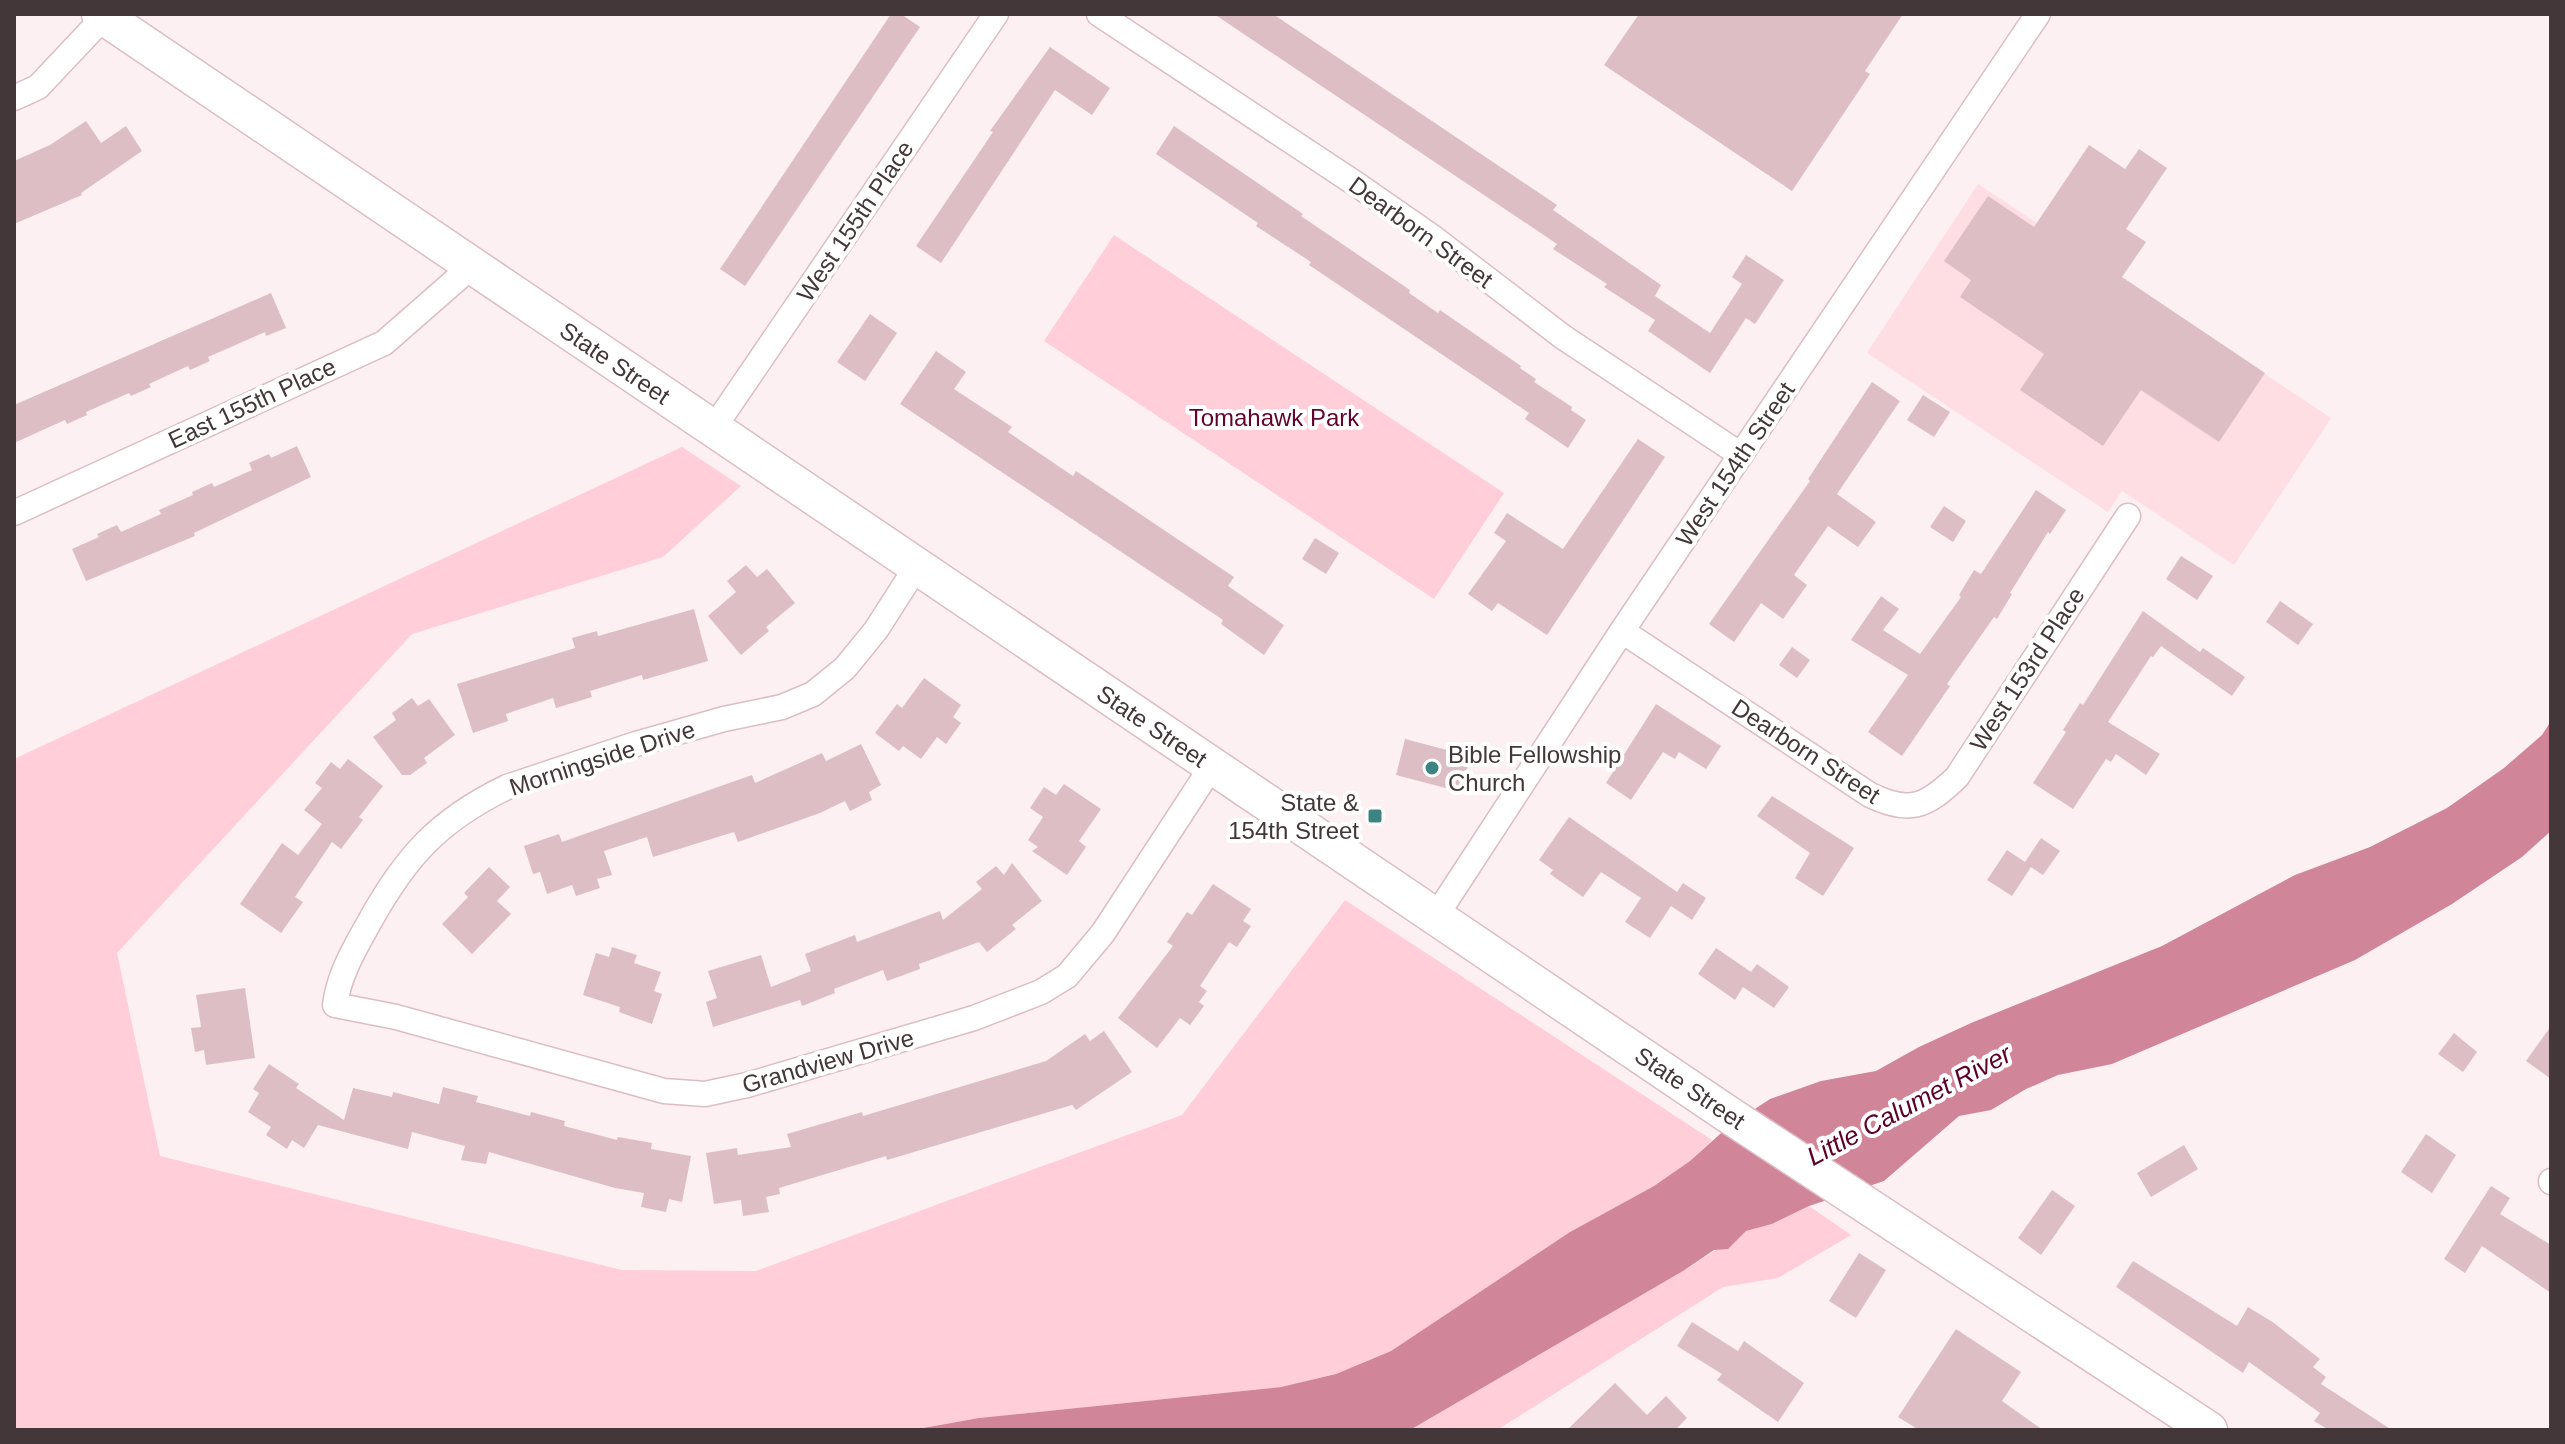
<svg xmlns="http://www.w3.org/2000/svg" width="2565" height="1444" font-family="Helvetica,sans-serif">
<rect width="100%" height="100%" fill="#fdf0f2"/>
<path fill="#fedde3" d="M 1978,184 L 2331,418 L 2234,565 L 2122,491 L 2108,512 L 1867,353 Z"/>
<path fill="#ffced8" d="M 1114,235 L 1504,493 L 1434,599 L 1044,341 Z
M 682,447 L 741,486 L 663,557 L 412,634 L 117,953 L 160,1156 L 622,1270 L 756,1271 L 1182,1115 L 1345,900 L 1712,1140 L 1690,1161 L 1654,1186 L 1570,1232 L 1391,1351 L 1336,1374 L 1281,1387 L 979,1418 L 912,1430 L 14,1430 L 14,759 Z
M 1809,1206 L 1851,1235 L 1778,1278 L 1723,1287 L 1497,1430 L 1410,1430 L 1683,1271 L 1746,1231 L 1772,1224 Z"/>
<path fill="#d18598" d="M 2551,721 L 2551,831 L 2522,857 L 2452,904 L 2355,960 L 2112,1064 L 2058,1075 L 2026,1089 L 1991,1110 L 1959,1116 L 1884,1181 L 1809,1206 L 1772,1224 L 1746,1231 L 1728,1249 L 1714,1250 L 1683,1271 L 1410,1430 L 912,1430 L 979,1418 L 1281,1387 L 1336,1374 L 1391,1351 L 1570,1232 L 1654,1186 L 1690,1161 L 1729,1126 L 1770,1099 L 1821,1081 L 1876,1071 L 1919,1047 L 1971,1023 L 2162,946 L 2295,875 L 2370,847 L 2447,808 L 2504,768 L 2542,735 Z"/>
<path fill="#debec5" d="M 891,14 L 901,14 L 920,27 L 745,286 L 720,269 Z
M 1214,14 L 1273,14 L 1557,205 L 1553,210 L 1661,285 L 1655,296 L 1710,333 L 1742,284 L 1732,277 L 1746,255 L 1784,280 L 1755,324 L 1746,318 L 1710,373 L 1648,331 L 1655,320 L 1604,287 L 1607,284 L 1553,249 L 1557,244 Z
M 1639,14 L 1903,14 L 1865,71 L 1870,74 L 1792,191 L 1604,65 Z
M 1050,47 L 1110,88 L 1092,115 L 1055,90 L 941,263 L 916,246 L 993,132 L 990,131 Z
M 86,121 L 101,143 L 126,126 L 142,151 L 81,193 L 82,195 L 14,224 L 14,161 L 50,145 Z
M 1174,126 L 1303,214 L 1301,216 L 1410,290 L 1409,293 L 1438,313 L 1440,310 L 1521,366 L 1520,368 L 1536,379 L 1534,382 L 1572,407 L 1571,410 L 1586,420 L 1568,448 L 1525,419 L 1529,413 L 1309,265 L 1311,262 L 1256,226 L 1258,223 L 1156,154 Z
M 2089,145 L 2125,169 L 2139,149 L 2167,168 L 2126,229 L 2146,242 L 2122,277 L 2265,373 L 2219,442 L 2141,390 L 2103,446 L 2020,390 L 2044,354 L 1960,297 L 1971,280 L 1944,261 L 1988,196 L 2034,227 Z
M 271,293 L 286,328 L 266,336 L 265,332 L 208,357 L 210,361 L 190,370 L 188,366 L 149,384 L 151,387 L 131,396 L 129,393 L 86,412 L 87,415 L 67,424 L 65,420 L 14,443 L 14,405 Z
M 870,314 L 897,333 L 865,381 L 837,362 Z
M 936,351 L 966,372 L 954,389 L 1012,427 L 1008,432 L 1073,476 L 1076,471 L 1234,577 L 1228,586 L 1284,625 L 1264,655 L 1221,624 L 1223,620 L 900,404 Z
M 1872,382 L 1900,401 L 1837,494 L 1876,522 L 1858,547 L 1828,526 L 1794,575 L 1807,585 L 1783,619 L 1761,603 L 1734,642 L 1709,624 L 1810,481 L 1808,479 Z
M 1923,395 L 1950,412 L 1934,437 L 1907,420 Z
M 1638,439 L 1665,457 L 1547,635 L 1498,603 L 1492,611 L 1468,594 L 1506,541 L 1494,533 L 1507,513 L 1563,549 Z
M 297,446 L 311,477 L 194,533 L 195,536 L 86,581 L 72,549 L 99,537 L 97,534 L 117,525 L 121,532 L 161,514 L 159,510 L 193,495 L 192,492 L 212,483 L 214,487 L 252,470 L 249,463 L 269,454 L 271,458 Z
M 2036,490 L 2066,510 L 2050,534 L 2048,532 L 2010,593 L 2012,594 L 1997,619 L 1994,617 L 1947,684 L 1950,686 L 1902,756 L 1868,732 L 1908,675 L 1851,640 L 1881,596 L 1899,609 L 1883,630 L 1920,654 L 1961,597 L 1959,595 L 1974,570 L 1981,574 Z
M 1944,506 L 1966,521 L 1953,542 L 1930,527 Z
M 1315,538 L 1339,553 L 1326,574 L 1302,559 Z
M 2181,556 L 2213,576 L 2197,600 L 2166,579 Z
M 746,565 L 757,577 L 767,569 L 795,603 L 766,627 L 769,631 L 741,655 L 708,616 L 736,592 L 727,581 Z
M 2280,601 L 2313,624 L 2298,645 L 2266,622 Z
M 694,609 L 708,661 L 643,680 L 642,675 L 590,691 L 592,697 L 556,708 L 553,698 L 506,714 L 508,721 L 473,733 L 457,684 L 575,648 L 572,638 L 597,631 L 598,636 Z
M 2143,611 L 2200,652 L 2203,648 L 2245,677 L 2232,696 L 2161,646 L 2153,657 L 2151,656 L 2108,722 L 2160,754 L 2146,775 L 2116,754 L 2111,762 L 2106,759 L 2073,809 L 2033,783 L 2066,732 L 2063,730 L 2080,703 L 2083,705 Z
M 1792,647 L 1810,660 L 1797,678 L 1779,665 Z
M 924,678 L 961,705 L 953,717 L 961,723 L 946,744 L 937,737 L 921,759 L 903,746 L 899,751 L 875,733 L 897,704 L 902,708 Z
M 412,698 L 418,706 L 429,699 L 455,735 L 424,758 L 427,763 L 410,775 L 402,775 L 373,737 L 396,720 L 392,713 Z
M 1656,704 L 1721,746 L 1706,769 L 1679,752 L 1675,759 L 1663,752 L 1631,800 L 1606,783 Z
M 1405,739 L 1470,756 L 1461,792 L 1396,775 Z
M 861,744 L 881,785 L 869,792 L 872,800 L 850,811 L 845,801 L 820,813 L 738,842 L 734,832 L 653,857 L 647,837 L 604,851 L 612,875 L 597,879 L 600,888 L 576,896 L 572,885 L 547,894 L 540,872 L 533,874 L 524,846 L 559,834 L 562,842 L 752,775 L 755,783 L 822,753 L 826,761 Z
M 348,759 L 383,786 L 359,817 L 363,820 L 341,849 L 332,842 L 295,897 L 303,902 L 281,933 L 240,904 L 282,843 L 298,855 L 322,824 L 304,810 L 322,788 L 315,783 L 331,762 L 340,769 Z
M 1064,784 L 1101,809 L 1079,841 L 1086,847 L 1067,875 L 1032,851 L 1038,847 L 1028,840 L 1043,817 L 1030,808 L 1044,787 L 1056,795 Z
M 1772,796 L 1854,848 L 1823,896 L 1795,878 L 1810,853 L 1757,816 Z
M 1569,817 L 1677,892 L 1683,883 L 1706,898 L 1692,920 L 1671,906 L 1650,938 L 1625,922 L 1641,898 L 1601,872 L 1583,897 L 1550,874 L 1553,870 L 1539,860 Z
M 2041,838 L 2060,851 L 2043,875 L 2031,867 L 2012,896 L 1987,880 L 2007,850 L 2025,862 Z
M 1012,863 L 1042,901 L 1012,925 L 1016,929 L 987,952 L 979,942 L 919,964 L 920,969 L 887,981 L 883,970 L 834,989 L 835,993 L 802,1006 L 800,1000 L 713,1027 L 706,1002 L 717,998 L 708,971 L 761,955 L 771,987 L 811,971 L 805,954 L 855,935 L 857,942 L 940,911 L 943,920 L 982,889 L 976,882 L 996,866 L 1004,875 Z
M 489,867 L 510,887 L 497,901 L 511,914 L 472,954 L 442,924 L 468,897 L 464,893 Z
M 1213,884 L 1251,909 L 1243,921 L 1251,926 L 1237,947 L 1229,942 L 1200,986 L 1207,991 L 1199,1002 L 1204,1006 L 1190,1025 L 1180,1018 L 1157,1048 L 1118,1018 L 1173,946 L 1167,942 L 1187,912 L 1192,915 Z
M 612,947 L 637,955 L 634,963 L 661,972 L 654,991 L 662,994 L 652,1024 L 619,1012 L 620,1007 L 583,995 L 596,953 L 609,957 Z
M 1716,948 L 1751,972 L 1757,964 L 1789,987 L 1774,1008 L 1743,987 L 1735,1000 L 1698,974 Z
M 245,988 L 255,1058 L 206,1065 L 204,1050 L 195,1052 L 191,1028 L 201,1027 L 196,995 Z
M 2551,1026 L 2551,1079 L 2526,1061 Z
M 1104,1031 L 1132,1072 L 1076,1110 L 1072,1105 L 887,1160 L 886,1156 L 779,1188 L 780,1194 L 766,1197 L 769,1212 L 743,1216 L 741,1200 L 714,1204 L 706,1153 L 737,1148 L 738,1155 L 791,1147 L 787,1134 L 862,1112 L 863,1116 L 1046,1061 L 1085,1034 L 1090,1041 Z
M 2454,1033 L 2477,1052 L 2463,1072 L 2438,1054 Z
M 269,1064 L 299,1084 L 296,1088 L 344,1120 L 353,1088 L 392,1097 L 393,1092 L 439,1104 L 443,1087 L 478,1096 L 476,1102 L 530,1116 L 531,1112 L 565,1121 L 564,1126 L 617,1140 L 618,1137 L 652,1143 L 651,1149 L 691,1156 L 682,1202 L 669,1199 L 666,1212 L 641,1207 L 644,1193 L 615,1188 L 489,1152 L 486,1164 L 461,1160 L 465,1146 L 412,1132 L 408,1149 L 318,1125 L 304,1148 L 292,1140 L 287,1149 L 266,1135 L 271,1127 L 248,1112 L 259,1093 L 253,1089 Z
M 2426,1134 L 2456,1155 L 2432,1193 L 2401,1172 Z
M 2184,1145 L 2198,1169 L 2151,1197 L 2137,1173 Z
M 2491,1186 L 2510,1198 L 2500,1214 L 2551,1245 L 2551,1293 L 2482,1246 L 2465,1273 L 2444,1259 Z
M 2052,1190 L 2075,1206 L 2041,1255 L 2018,1238 Z
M 1859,1253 L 1886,1270 L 1856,1318 L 1829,1301 Z
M 2133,1261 L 2237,1326 L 2248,1307 L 2274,1323 L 2320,1359 L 2313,1367 L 2326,1377 L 2321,1384 L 2392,1430 L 2329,1430 L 2314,1421 L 2320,1413 L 2249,1362 L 2243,1373 L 2116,1287 Z
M 1692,1322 L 1738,1351 L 1744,1341 L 1804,1383 L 1778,1422 L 1717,1380 L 1722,1374 L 1677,1346 Z
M 1956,1329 L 2021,1372 L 2002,1401 L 2043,1430 L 1919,1430 L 1898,1417 Z
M 1615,1383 L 1647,1415 L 1666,1396 L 1687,1418 L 1675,1430 L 1567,1430 Z"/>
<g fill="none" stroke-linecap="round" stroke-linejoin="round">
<g stroke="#dcbdc3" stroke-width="27">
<path id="minor" d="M 1099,14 L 1359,186 L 1431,236 L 1563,337 L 1741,455
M 14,98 L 38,87 L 104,17
M 713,429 L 996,14
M 14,513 L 384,343 L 472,266
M 917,566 L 876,630 L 845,668 L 813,694 L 782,707 L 724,719 L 636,744 L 507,787 C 439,820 406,856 370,921 C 355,948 339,974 335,1005 L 396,1017 L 664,1091 L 705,1094 L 747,1085 L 974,1018 L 1041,992 L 1067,976 L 1103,933 L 1212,766
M 1622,631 L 1870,795 C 1909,814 1926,807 1957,777 L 2128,516
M 1436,916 L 1622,631 L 2038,14
M 2551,1181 L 2551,1182"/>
</g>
<g stroke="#dcbdc3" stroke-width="39">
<path id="secondary" d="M 100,14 L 1726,1113 L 2209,1430"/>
</g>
<use href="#minor" stroke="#fff" stroke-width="24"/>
<use href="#secondary" stroke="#fff" stroke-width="36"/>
</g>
<g fill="#3c8481" stroke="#fff" stroke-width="3">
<circle cx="1432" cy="768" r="8"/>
<rect x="1367" y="808" width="16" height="16" rx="4"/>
</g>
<g text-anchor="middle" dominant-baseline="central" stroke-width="8" stroke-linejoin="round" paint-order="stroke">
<g font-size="24" fill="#433739" stroke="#fff">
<text transform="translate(855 221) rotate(-56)">West 155th Place</text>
<text transform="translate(1421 232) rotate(36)">Dearborn Street</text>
<text transform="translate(615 363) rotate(34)">State Street</text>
<text transform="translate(252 403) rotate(-25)">East 155th Place</text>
<text transform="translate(1735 464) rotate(-56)">West 154th Street</text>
<text transform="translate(2027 669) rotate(-57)">West 153rd Place</text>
<text transform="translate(1152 726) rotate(34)">State Street</text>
<text transform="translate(1806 751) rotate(33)">Dearborn Street</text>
<text transform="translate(602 758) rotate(-18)">Morningside Drive</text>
<text transform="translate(828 1061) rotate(-16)">Grandview Drive</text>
<text transform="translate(1690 1088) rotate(34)">State Street</text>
</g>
<g font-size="24" fill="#62042c" stroke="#fff">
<text x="1274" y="417">Tomahawk Park</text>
</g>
<g font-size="24" fill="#433739" stroke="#fff" text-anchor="start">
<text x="1448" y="754">Bible Fellowship<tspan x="1448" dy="28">Church</tspan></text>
<text x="1359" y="802" text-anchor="end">State &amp;<tspan x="1359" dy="28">154th Street</tspan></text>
</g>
<g font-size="26" font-style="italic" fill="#5d0028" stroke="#fff">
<text transform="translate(1909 1105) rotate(-28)">Little Calumet River</text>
</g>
</g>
<rect width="2565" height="1444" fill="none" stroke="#433739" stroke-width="32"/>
</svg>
